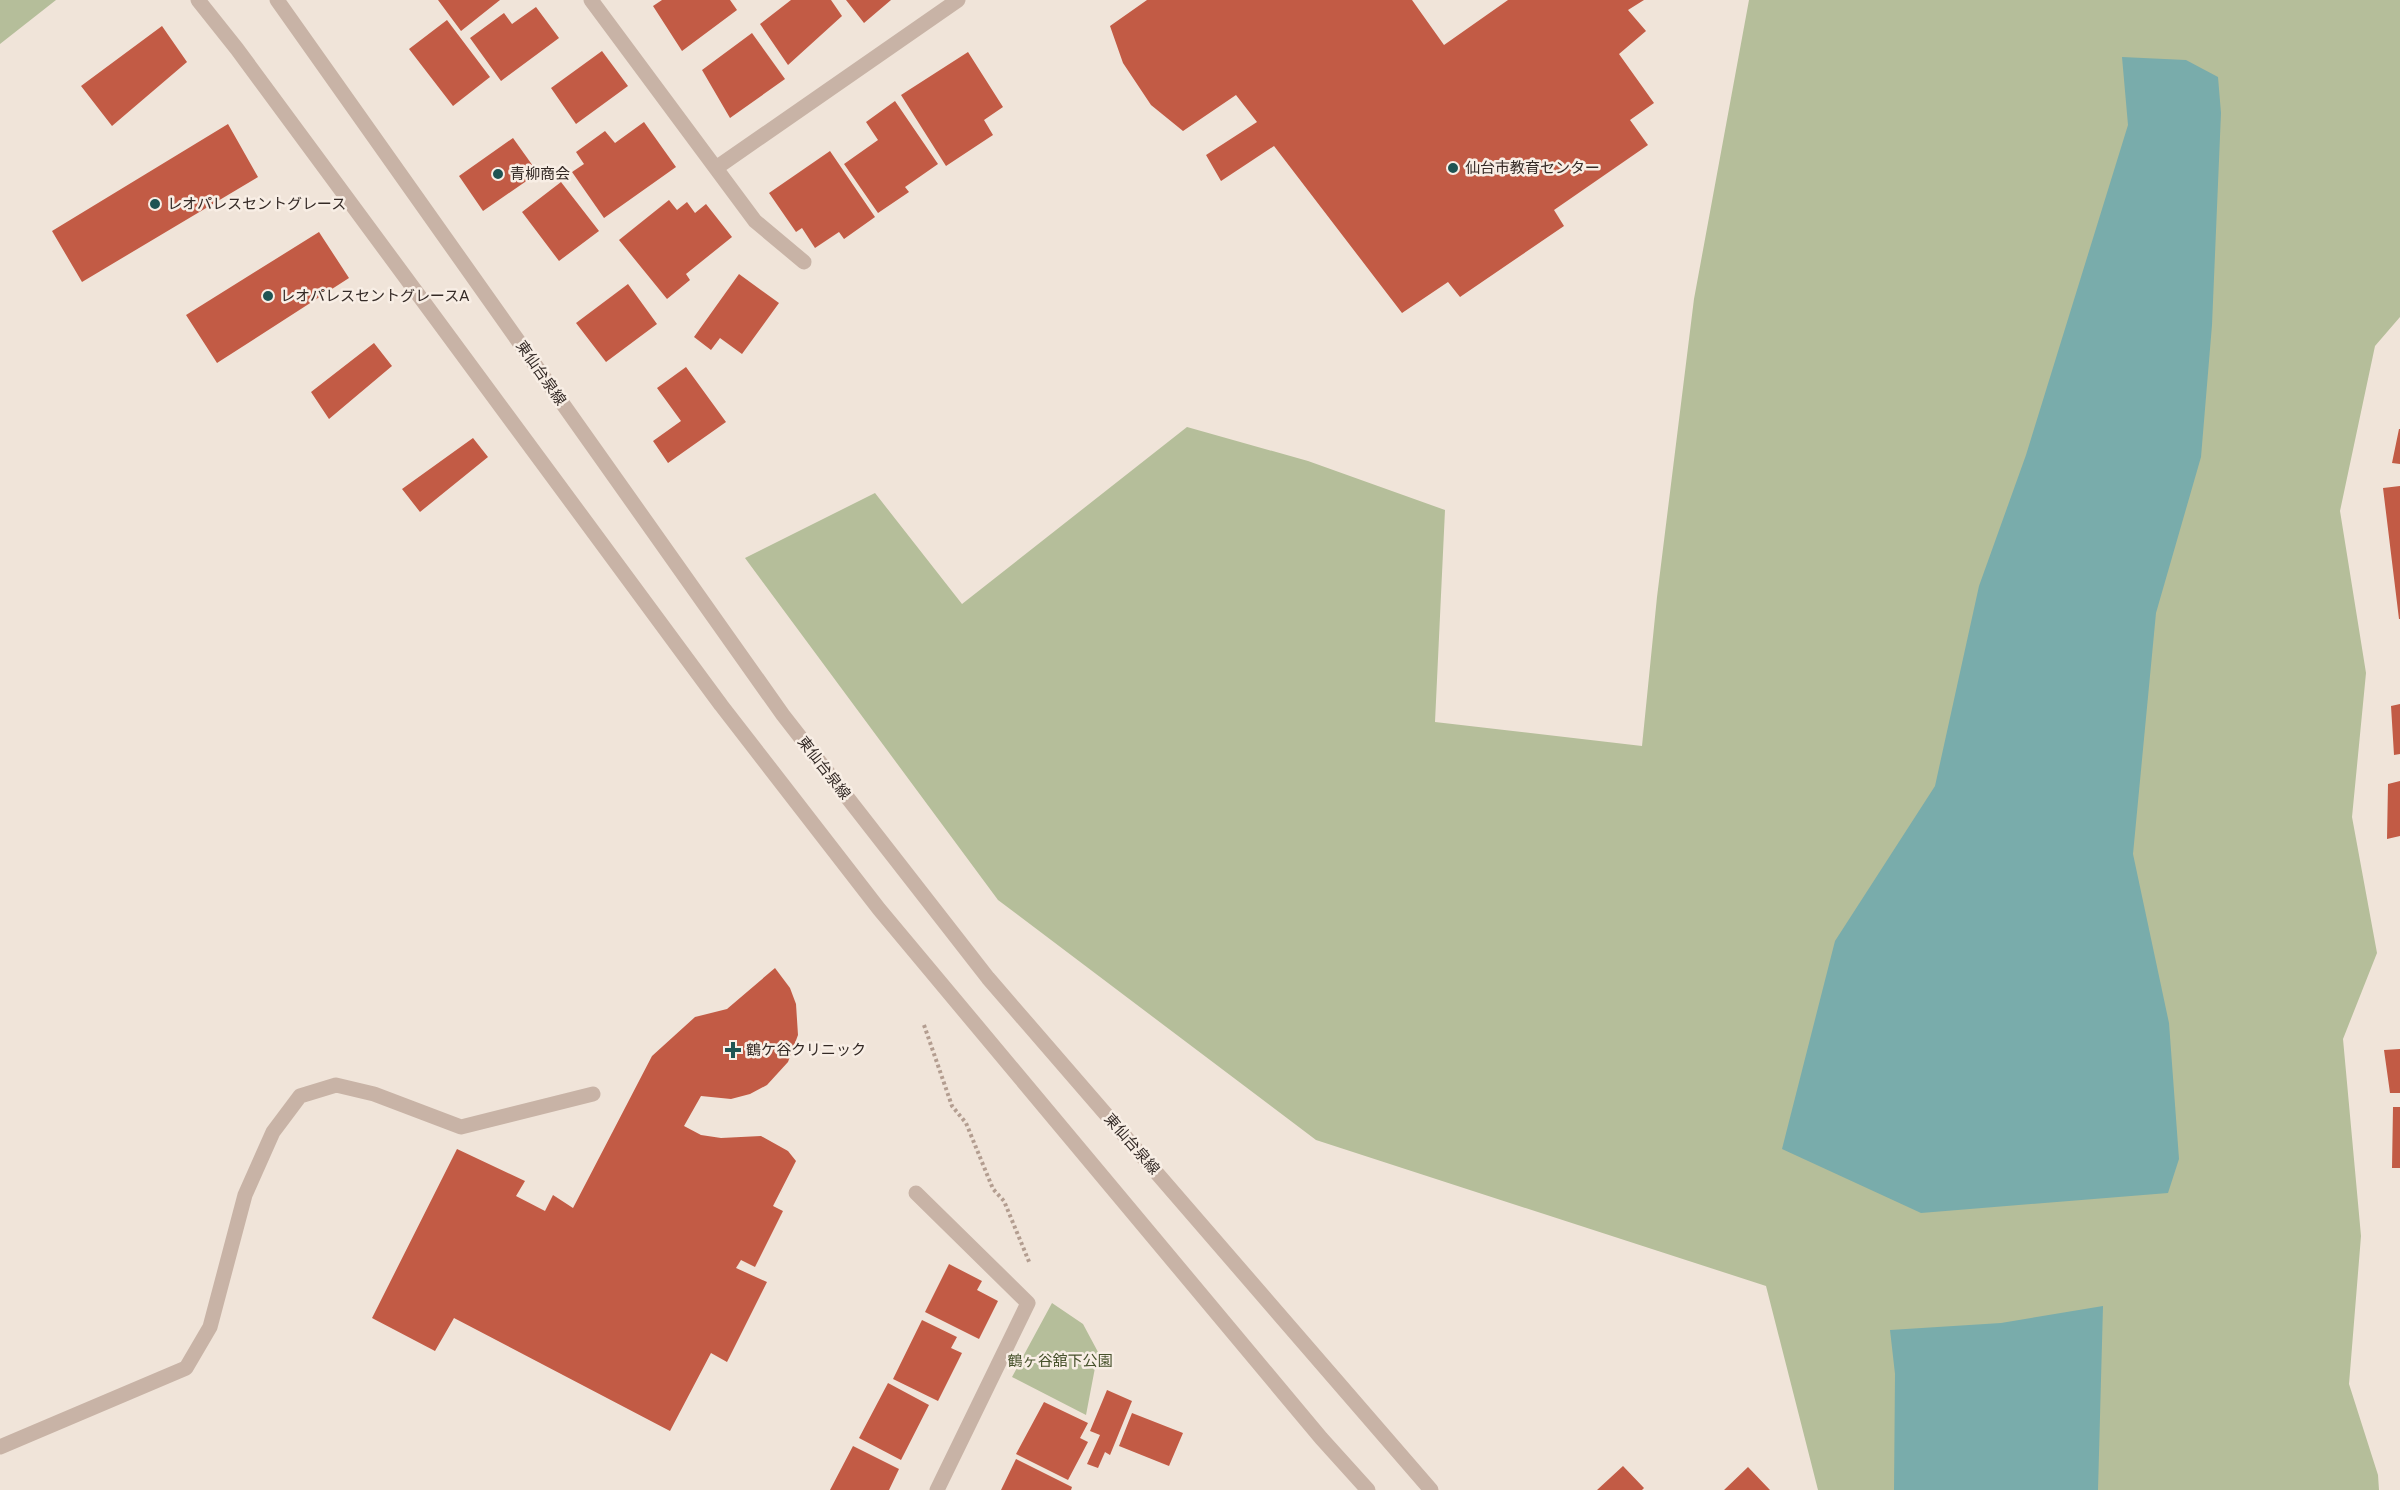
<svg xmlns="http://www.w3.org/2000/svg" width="2400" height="1490" font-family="Figtree,'Noto Sans JP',sans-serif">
<rect width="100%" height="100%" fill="#f0e4d9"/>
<path fill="#b5be9a" d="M 0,0 L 56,0 L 0,44 Z
M 1749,0 L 2400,0 L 2400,317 L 2375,346 L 2340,511 L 2366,673 L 2352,817 L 2377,953 L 2343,1039 L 2361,1236 L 2349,1384 L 2378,1475 L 2379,1490 L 1818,1490 L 1766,1286 L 1316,1140 L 998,900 L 745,558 L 875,493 L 962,604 L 1187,427 L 1308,461 L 1445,510 L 1435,722 L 1642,746 L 1657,597 L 1694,299 Z
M 1052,1303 L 1083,1324 L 1098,1352 L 1086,1415 L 1012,1377 Z"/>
<path fill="#79acab" d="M 2122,57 L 2186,60 L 2218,77 L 2221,113 L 2212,325 L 2201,457 L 2156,613 L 2133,854 L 2169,1023 L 2179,1159 L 2168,1193 L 1921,1213 L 1782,1149 L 1835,941 L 1935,786 L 1979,586 L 2026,455 L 2128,125 Z
M 2103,1306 L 2098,1490 L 1894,1490 L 1895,1374 L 1890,1330 L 2001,1323 Z"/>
<path fill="#c25b45" d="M 438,0 L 500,0 L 461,31 Z
M 662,0 L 730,0 L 737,10 L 682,51 L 653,6 Z
M 791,0 L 831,0 L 842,16 L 788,65 L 760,24 Z
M 846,0 L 891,0 L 864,23 Z
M 1147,0 L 1412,0 L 1444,45 L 1508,0 L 1644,0 L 1628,10 L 1646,31 L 1619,54 L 1654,103 L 1630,120 L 1648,145 L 1554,210 L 1564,226 L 1460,297 L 1448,282 L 1402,313 L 1274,146 L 1221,181 L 1206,155 L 1257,122 L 1236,95 L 1183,131 L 1151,105 L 1123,63 L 1110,26 Z
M 536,7 L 559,38 L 501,81 L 470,38 L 504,13 L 512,24 Z
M 447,20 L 490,77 L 453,106 L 409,49 Z
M 162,26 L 187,62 L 112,126 L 81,86 Z
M 752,33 L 785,79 L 730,118 L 702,70 Z
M 602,51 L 628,86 L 576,124 L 551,88 Z
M 968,52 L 1003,107 L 984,120 L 993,135 L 946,166 L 901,95 Z
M 895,101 L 938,164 L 905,187 L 909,192 L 878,213 L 844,164 L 878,140 L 866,122 Z
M 644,122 L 676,167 L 604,218 L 572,172 L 584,164 L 576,152 L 605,131 L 615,143 Z
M 228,124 L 258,177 L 82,282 L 52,231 Z
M 513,138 L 538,173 L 483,211 L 459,176 Z
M 830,151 L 875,217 L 844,239 L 839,232 L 815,248 L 802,228 L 796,232 L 769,193 Z
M 561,182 L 599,231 L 559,261 L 522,212 Z
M 669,200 L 677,210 L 687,202 L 695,213 L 706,204 L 732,237 L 686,274 L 690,280 L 667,299 L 619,240 Z
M 319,232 L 349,278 L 217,363 L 186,315 Z
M 739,274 L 779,303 L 742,354 L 720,338 L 711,350 L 694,337 Z
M 628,284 L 657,324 L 606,362 L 576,323 Z
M 374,343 L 392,366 L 329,419 L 311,392 Z
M 686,367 L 726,422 L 668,463 L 653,441 L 681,421 L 657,388 Z
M 2399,429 L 2400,429 L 2400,464 L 2392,463 Z
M 473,438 L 488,457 L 420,512 L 402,489 Z
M 2400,486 L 2400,619 L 2399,619 L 2383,488 Z
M 2400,704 L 2400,754 L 2394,755 L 2391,706 Z
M 2400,781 L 2400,836 L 2387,839 L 2388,784 Z
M 775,968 L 790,988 L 796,1004 L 798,1035 L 788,1062 L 767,1085 L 750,1094 L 731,1099 L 701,1096 L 684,1126 L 701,1135 L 721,1138 L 761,1136 L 788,1151 L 796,1161 L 773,1206 L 783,1211 L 755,1267 L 741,1260 L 736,1268 L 767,1282 L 727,1362 L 711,1353 L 670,1431 L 454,1318 L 435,1351 L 372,1318 L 457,1149 L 525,1181 L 516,1196 L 545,1211 L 553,1195 L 573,1208 L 652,1056 L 695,1017 L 727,1009 Z
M 2400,1049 L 2400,1093 L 2390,1093 L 2384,1050 Z
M 2393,1107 L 2400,1107 L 2400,1168 L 2392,1168 Z
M 949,1264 L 982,1281 L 977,1290 L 998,1301 L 979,1339 L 925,1312 Z
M 922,1320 L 957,1337 L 951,1348 L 962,1353 L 938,1401 L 893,1379 Z
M 888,1383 L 929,1405 L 901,1460 L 859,1438 Z
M 1107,1390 L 1132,1401 L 1110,1455 L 1105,1452 L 1098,1468 L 1087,1464 L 1100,1435 L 1090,1431 Z
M 1044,1402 L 1088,1423 L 1080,1438 L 1088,1442 L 1068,1480 L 1016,1454 Z
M 1132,1413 L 1183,1433 L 1169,1466 L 1119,1446 Z
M 853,1446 L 899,1469 L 889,1490 L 830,1490 Z
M 1016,1459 L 1072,1487 L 1071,1490 L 1001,1490 Z
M 1623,1466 L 1644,1488 L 1642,1490 L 1597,1490 Z
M 1748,1467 L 1770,1490 L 1724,1490 Z"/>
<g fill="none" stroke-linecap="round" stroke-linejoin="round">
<path stroke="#b39d90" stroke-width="4" stroke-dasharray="3 3" stroke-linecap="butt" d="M 924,1025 L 952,1106 L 966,1123 L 993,1189 L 1004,1201 L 1030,1264"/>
<path stroke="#c8b3a6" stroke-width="15" d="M 198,0 L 237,49 L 721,705 L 879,909 L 1321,1438 L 1368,1490
M 277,0 L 783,715 L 988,978 L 1431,1490
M 591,0 L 755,221 L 804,262
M 716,168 L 958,0
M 916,1193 L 1028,1303 L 937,1490
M 0,1447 L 186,1368 L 210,1327 L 245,1195 L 273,1132 L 300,1096 L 336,1085 L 374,1094 L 461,1127 L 593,1094"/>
</g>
<g fill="#1e5453" stroke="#f8eee5" stroke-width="2">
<circle cx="1453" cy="168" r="6"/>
<circle cx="498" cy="174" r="6"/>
<circle cx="155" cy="204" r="6"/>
<circle cx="268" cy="296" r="6"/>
<path d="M730 1041h6v6h6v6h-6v6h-6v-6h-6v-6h6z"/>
</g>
<g text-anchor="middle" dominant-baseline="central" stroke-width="5" stroke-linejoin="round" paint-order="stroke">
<g font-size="15" fill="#342a26" stroke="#f8eee5" text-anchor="start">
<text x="1465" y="168">仙台市教育センター</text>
<text x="510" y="174">青柳商会</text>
<text x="167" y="204">レオパレスセントグレース</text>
<text x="280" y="296">レオパレスセントグレースA</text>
<text x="746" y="1050">鶴ケ谷クリニック</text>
</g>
<g font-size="15" fill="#342a26" stroke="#f8eee5">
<text transform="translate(541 373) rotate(55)">東仙台泉線</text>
<text transform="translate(824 768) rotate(52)">東仙台泉線</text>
<text transform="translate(1132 1144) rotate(49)">東仙台泉線</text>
</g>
<g font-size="15" fill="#46512b" stroke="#f8eee5">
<text x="1060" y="1361">鶴ヶ谷舘下公園</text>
</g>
</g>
</svg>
